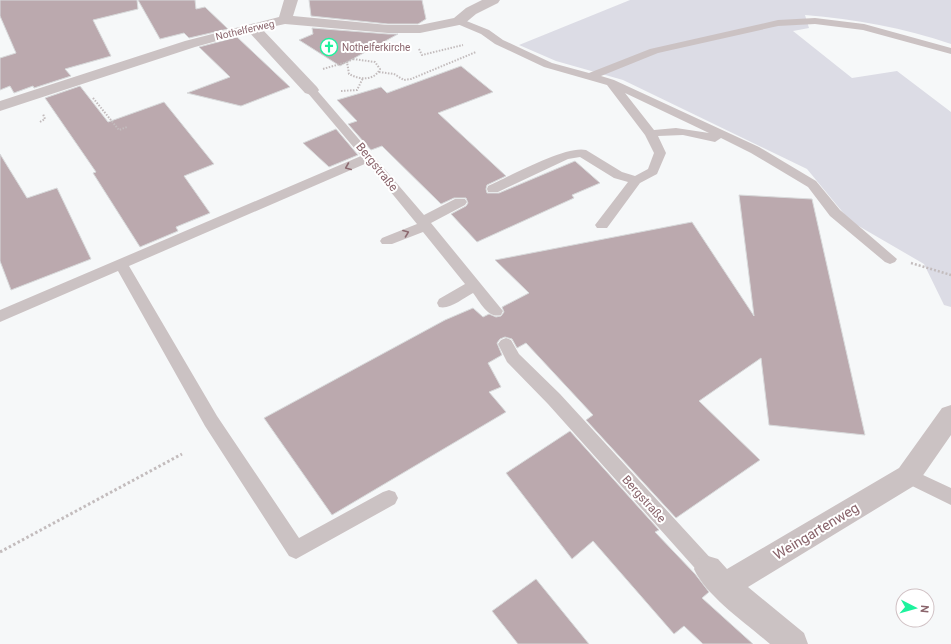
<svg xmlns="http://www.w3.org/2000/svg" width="951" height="644" font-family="Roboto,sans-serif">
<rect width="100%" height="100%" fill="#f6f8f9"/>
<path fill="#dcdce5" d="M 630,0 L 951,0 L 951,44 C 904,28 855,19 805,15 L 809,28 L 793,31 L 852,78 L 897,71 L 951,112 L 951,307 L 944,305 L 924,264 L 850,221 L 807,169 L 623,80 L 556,61 L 519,45 Z"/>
<path fill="#bba9ae" stroke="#d8dadb" d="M 0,0 L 137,0 L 138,9 L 93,20 L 111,56 L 65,69 L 71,76 L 34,88 L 33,86 L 14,93 L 10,86 L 0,90 L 0,58 L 16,53 L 0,16 Z
M 138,0 L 195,0 L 196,9 L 205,7 L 228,29 L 189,38 L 184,33 L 160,39 Z
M 309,0 L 422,0 L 426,19 L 418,24 L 388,24 L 311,16 Z
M 312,28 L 388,34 L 398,34 L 340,66 L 299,40 L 313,34 Z
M 237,37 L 290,87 L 241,106 L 187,93 L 230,77 L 199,47 Z
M 461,66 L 493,92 L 438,113 L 506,176 L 487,185 L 486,189 L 487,193 L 499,193 L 575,161 L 600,183 L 572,195 L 574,198 L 477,242 L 451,214 L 466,206 L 468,203 L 466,198 L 454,198 L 441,204 L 382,146 L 371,150 L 348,124 L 357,121 L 337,100 L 381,87 L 387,93 Z
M 80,86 L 108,122 L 164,102 L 214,164 L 184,176 L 210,213 L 176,227 L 178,231 L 140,247 L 93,173 L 96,172 L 45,98 Z
M 336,129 L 358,155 L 329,167 L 303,143 Z
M 0,154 L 27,198 L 57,188 L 91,259 L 11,290 L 0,261 Z
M 739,195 L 812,199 L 865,435 L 769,425 L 761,358 L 699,401 L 760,460 L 676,518 L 586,420 L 593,415 L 526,343 L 517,348 L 512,339 L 505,337 L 500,339 L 497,343 L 502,355 L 488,363 L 501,387 L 489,392 L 506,412 L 332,515 L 264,418 L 445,320 L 473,308 L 483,317 L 489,314 L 496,317 L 501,316 L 504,312 L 502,307 L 529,293 L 495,260 L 692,222 L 754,316 Z
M 570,431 L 659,530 L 655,532 L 695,574 L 709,592 L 702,598 L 753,644 L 703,644 L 684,626 L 674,634 L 593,541 L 572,559 L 506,473 Z
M 536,579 L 589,644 L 518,644 L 492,611 Z"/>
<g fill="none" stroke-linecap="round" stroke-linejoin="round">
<path stroke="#c3bcbd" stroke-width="2" stroke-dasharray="1.5 1.5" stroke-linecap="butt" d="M 419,49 L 422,55 L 463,45
M 353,59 L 375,62 L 380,69 C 374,81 360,80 349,74 L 347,62 Z
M 323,69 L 347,62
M 379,72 L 394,74 L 404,80 L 411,79 L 476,52
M 341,91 L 357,90 L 363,78
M 93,98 L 119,130 L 127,127
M 40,122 L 45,119 L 43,114"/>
<path stroke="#c3bcbd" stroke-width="2.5" stroke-dasharray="2 2" stroke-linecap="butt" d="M 911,263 L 951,275"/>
<path stroke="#c3bcbd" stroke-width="3" stroke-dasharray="2.5 2.5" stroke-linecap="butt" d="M 0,552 L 182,454"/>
<path fill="#cbc2c3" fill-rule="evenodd" d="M 459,18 L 489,30 L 503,40 L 552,63 L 589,73 L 650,49 L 778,20 L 815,18 L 864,24 L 951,48 L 951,54 L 863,30 L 815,24 L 778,26 L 658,53 L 601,76 L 614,80 L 759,147 L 816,181 L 840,210 L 897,259 L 895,262 L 890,264 L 885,262 L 830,216 L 808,187 L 751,153 L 721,138 L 715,142 L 683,135 L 658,136 L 666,153 L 657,174 L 640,183 L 607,228 L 597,228 L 595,225 L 628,182 L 614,178 L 580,157 L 568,159 L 498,192 L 488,192 L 487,189 L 488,186 C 509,177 566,145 586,150 L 622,172 L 635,176 L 648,169 L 654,153 L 645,135 L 607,85 L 544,67 L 495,44 L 481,34 L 455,23 L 454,21 ZM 625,93 L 709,133 L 676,128 L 654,130 Z
M 311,87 L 315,88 L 424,215 L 455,199 L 465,199 L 467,202 L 465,205 L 431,223 L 503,311 L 501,315 C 488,319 480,302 473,293 C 463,298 450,310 439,307 L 437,303 L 439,299 L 465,284 L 423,232 L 392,244 L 382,244 L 380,241 L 382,238 L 417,224 L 367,163 L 129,266 L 217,416 L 299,538 L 383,492 L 389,490 L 395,492 L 398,498 L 395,504 L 296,559 L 289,556 L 205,426 L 118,271 L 0,322 L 0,310 L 361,156 L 307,92 L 305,90 Z
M 506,338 L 511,340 L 519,354 L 560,394 L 715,563 L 718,569 L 715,575 L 708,578 L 701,575 L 548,404 L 507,362 L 498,344 L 501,340 Z
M 908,468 L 951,488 L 951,505 L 902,481 L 899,476 L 902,471 Z"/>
<path fill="#cbc2c3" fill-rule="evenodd" d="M 284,0 L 298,0 L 293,16 L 388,25 L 420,25 L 454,18 L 466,8 L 482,0 L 500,0 L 498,3 L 476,14 L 464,24 L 420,33 L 388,33 L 285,24 L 262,29 L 317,87 L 319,90 L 317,93 L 311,95 L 305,93 L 249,32 L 195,47 L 0,111 L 0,101 L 185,41 L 279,17 Z
M 951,405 L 951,435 L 917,484 L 748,587 L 804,633 L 808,644 L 770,644 C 747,624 706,596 694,569 L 698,559 L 708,556 L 718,559 L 727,569 L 899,468 L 942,408 Z"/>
</g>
<defs><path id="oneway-chevron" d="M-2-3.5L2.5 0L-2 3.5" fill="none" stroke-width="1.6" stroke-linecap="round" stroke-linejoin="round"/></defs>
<g stroke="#8d6a70">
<use href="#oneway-chevron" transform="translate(348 167) rotate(157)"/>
<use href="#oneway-chevron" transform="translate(406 233) rotate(-21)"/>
</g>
<defs>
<g id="church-ring" transform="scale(0.9)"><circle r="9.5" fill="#fff" stroke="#1df29d" stroke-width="1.5"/><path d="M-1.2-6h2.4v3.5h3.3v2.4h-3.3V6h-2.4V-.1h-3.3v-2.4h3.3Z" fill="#1df29d"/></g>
</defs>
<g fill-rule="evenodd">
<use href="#church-ring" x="329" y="47"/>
</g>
<g text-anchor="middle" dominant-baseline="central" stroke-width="4" stroke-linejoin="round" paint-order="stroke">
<g font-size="10" fill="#8a656c" stroke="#fff">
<text transform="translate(245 30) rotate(-13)">Nothelferweg</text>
</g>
<g font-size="10" fill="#8a656c" stroke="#fff" text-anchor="start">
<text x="342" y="47">Nothelferkirche</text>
</g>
<g font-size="12" fill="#8a656c" stroke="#fff">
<text transform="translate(377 167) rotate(51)">Bergstraße</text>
<text transform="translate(644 499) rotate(48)">Bergstraße</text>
</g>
<g font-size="14" fill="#8a656c" stroke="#fff">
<text transform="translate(816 531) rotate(-31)">Weingartenweg</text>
</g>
</g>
<g transform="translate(915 608) rotate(96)"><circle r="19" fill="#ffffff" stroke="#d0c1c4"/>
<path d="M0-3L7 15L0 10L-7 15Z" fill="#1df29d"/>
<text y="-6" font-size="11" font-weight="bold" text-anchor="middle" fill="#8a656c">N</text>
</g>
</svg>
